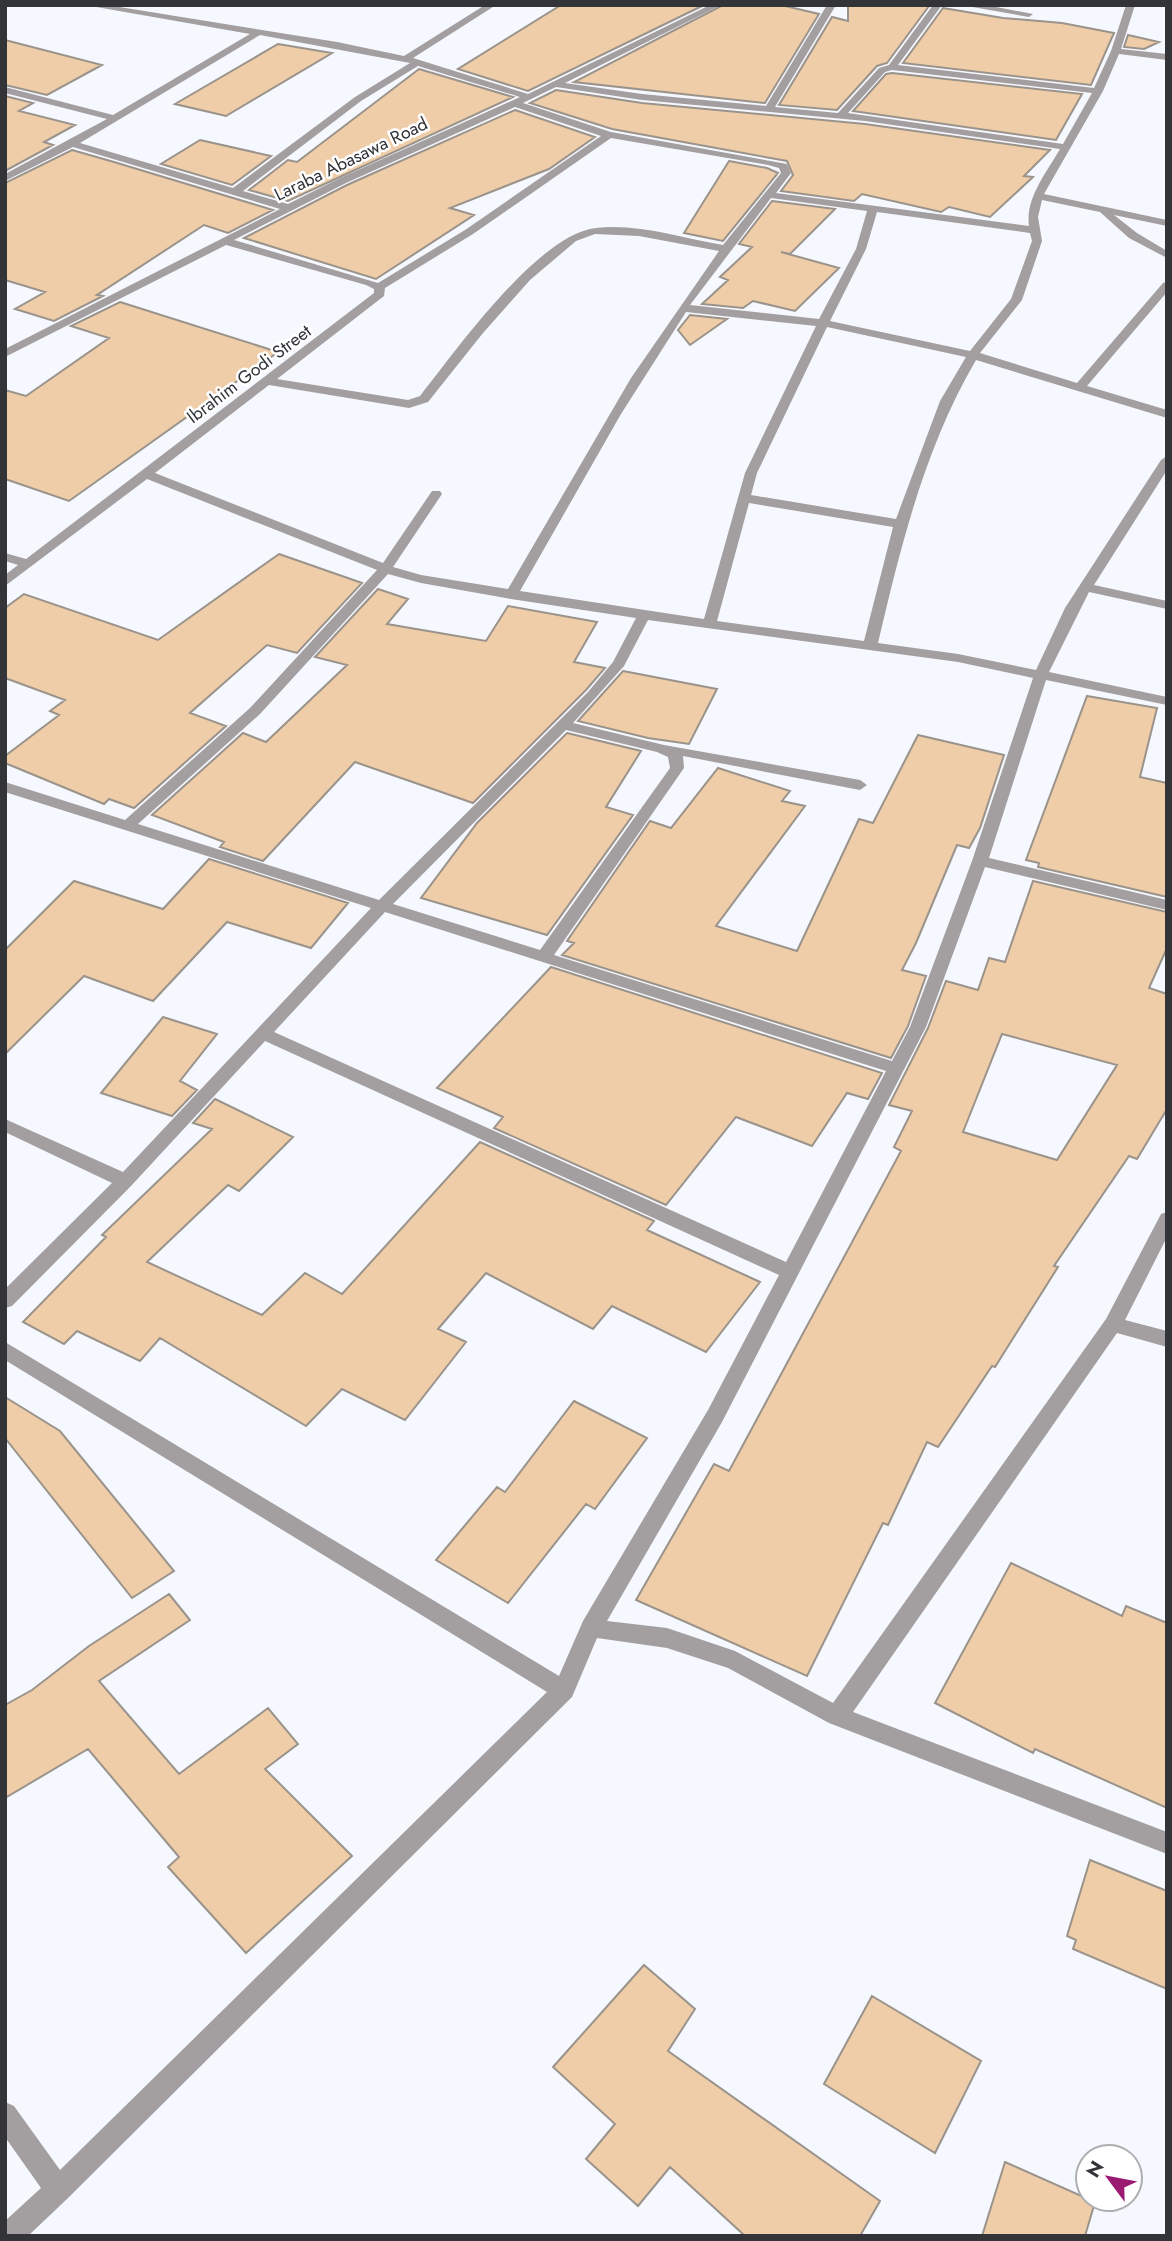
<svg xmlns="http://www.w3.org/2000/svg" width="1172" height="2241" font-family="Jost,sans-serif">
<rect width="100%" height="100%" fill="#f5f8fe"/>
<path fill="#efcda8" stroke="#9a938b" stroke-width="2" fill-rule="evenodd" d="M 561,5 L 704,5 L 528,91 L 458,69 Z
M 723,5 L 781,5 L 819,14 L 765,103 L 574,82 Z
M 848,5 L 929,6 L 887,63 L 877,66 L 837,110 L 779,105 L 832,17 L 848,21 Z
M 943,8 L 1003,18 L 1062,23 L 1114,33 L 1091,85 L 903,63 Z
M 1128,35 L 1159,42 L 1144,49 L 1124,47 Z
M 5,40 L 102,65 L 47,95 L 5,85 Z
M 278,44 L 332,53 L 226,116 L 175,104 Z
M 419,69 L 513,97 L 288,201 L 249,190 L 288,160 L 297,162 Z
M 892,73 L 1082,94 L 1056,140 L 853,111 L 886,74 Z
M 556,90 L 642,103 L 865,124 L 1050,150 L 1024,176 L 1033,177 L 990,217 L 949,207 L 941,212 L 862,194 L 854,201 L 781,191 L 793,175 L 787,161 L 612,129 L 530,103 Z
M 5,96 L 33,103 L 19,111 L 75,125 L 44,142 L 53,145 L 5,171 Z
M 515,110 L 595,137 L 549,169 L 450,208 L 474,215 L 376,279 L 244,238 L 347,185 Z
M 200,140 L 271,156 L 232,185 L 161,164 Z
M 72,150 L 114,162 L 273,210 L 228,233 L 204,225 L 97,295 L 103,296 L 54,321 L 15,309 L 45,292 L 5,280 L 5,183 Z
M 729,161 L 767,168 L 778,173 L 723,241 L 684,233 Z
M 772,201 L 835,209 L 790,254 L 781,252 L 839,268 L 795,311 L 753,301 L 743,308 L 702,304 L 728,280 L 720,277 L 752,247 L 739,244 Z
M 120,302 L 278,352 L 69,501 L 5,479 L 5,390 L 26,396 L 109,338 L 71,326 Z
M 690,315 L 727,319 L 690,345 L 678,330 Z
M 279,554 L 362,583 L 297,653 L 267,645 L 190,713 L 226,726 L 134,808 L 109,799 L 104,804 L 5,763 L 5,756 L 59,715 L 50,711 L 65,700 L 5,678 L 5,608 L 24,594 L 158,640 Z
M 378,589 L 408,599 L 387,624 L 486,641 L 508,606 L 597,622 L 574,662 L 605,668 L 586,690 L 473,803 L 355,762 L 263,861 L 220,847 L 224,842 L 152,815 L 243,733 L 266,742 L 347,665 L 315,657 Z
M 623,671 L 717,689 L 689,744 L 648,738 L 578,721 Z
M 1087,696 L 1157,708 L 1140,777 L 1167,783 L 1167,897 L 1038,867 L 1039,863 L 1026,860 Z
M 567,733 L 641,751 L 606,807 L 633,815 L 547,935 L 421,898 L 477,823 Z
M 918,735 L 1004,755 L 980,828 L 969,848 L 957,845 L 916,943 L 902,970 L 926,976 L 908,1026 L 891,1058 L 562,955 L 574,943 L 567,941 L 650,821 L 671,828 L 718,768 L 790,791 L 782,801 L 805,806 L 716,926 L 797,951 L 859,819 L 873,823 Z
M 209,859 L 348,903 L 311,948 L 227,922 L 153,1001 L 84,976 L 5,1054 L 5,950 L 74,881 L 163,909 Z
M 1033,881 L 1167,912 L 1167,948 L 1149,988 L 1167,994 L 1167,1109 L 1137,1159 L 1129,1156 L 1054,1266 L 1058,1267 L 995,1367 L 992,1366 L 938,1447 L 927,1442 L 888,1525 L 883,1523 L 807,1676 L 636,1600 L 714,1464 L 729,1471 L 901,1151 L 894,1147 L 912,1111 L 889,1105 L 928,1028 L 946,981 L 978,990 L 989,958 L 1005,962 ZM 1002,1034 L 1117,1065 L 1057,1160 L 963,1132 Z
M 551,967 L 882,1073 L 868,1099 L 847,1093 L 812,1146 L 736,1117 L 666,1205 L 494,1128 L 503,1117 L 437,1088 Z
M 163,1017 L 217,1034 L 180,1081 L 197,1090 L 172,1116 L 101,1093 Z
M 215,1099 L 293,1137 L 239,1191 L 228,1185 L 147,1262 L 262,1315 L 305,1273 L 342,1294 L 480,1142 L 654,1221 L 647,1230 L 760,1282 L 706,1352 L 612,1306 L 593,1329 L 486,1273 L 438,1329 L 466,1342 L 405,1420 L 342,1389 L 306,1426 L 160,1338 L 140,1361 L 77,1331 L 64,1344 L 23,1322 L 106,1237 L 102,1235 L 212,1129 L 193,1123 Z
M 5,1397 L 60,1431 L 174,1571 L 132,1598 L 5,1438 Z
M 574,1401 L 647,1438 L 595,1509 L 586,1504 L 508,1603 L 436,1560 L 497,1487 L 505,1492 Z
M 1011,1563 L 1122,1616 L 1126,1606 L 1167,1623 L 1167,1808 L 1035,1749 L 1033,1753 L 935,1703 Z
M 169,1594 L 190,1620 L 99,1681 L 179,1774 L 268,1708 L 298,1744 L 265,1769 L 352,1856 L 246,1953 L 168,1867 L 179,1857 L 88,1749 L 5,1798 L 5,1705 L 32,1690 L 89,1646 Z
M 1090,1860 L 1167,1891 L 1167,1989 L 1073,1949 L 1076,1940 L 1067,1936 Z
M 644,1965 L 695,2009 L 668,2051 L 880,2201 L 860,2236 L 745,2236 L 670,2167 L 638,2206 L 586,2159 L 615,2124 L 553,2067 Z
M 872,1996 L 981,2061 L 935,2153 L 824,2084 Z
M 1005,2162 L 1095,2202 L 1085,2236 L 982,2236 Z"/>
<g fill="none" stroke-linecap="round" stroke-linejoin="round">
<path fill="#a39e9f" fill-rule="evenodd" d="M 85,5 L 107,5 L 337,42 L 404,56 L 485,5 L 496,5 L 413,58 L 528,94 L 710,5 L 721,5 L 565,83 L 642,94 L 766,106 L 827,5 L 836,5 L 775,107 L 838,113 L 879,68 L 889,65 L 933,5 L 942,5 L 898,65 L 1094,88 L 1111,51 L 1126,5 L 1135,5 L 1121,49 L 1167,54 L 1167,60 L 1119,54 L 1103,91 L 1044,194 L 1167,220 L 1167,226 L 1114,215 L 1137,233 L 1167,251 L 1167,258 L 1129,238 L 1100,212 L 1042,200 L 1038,217 L 1042,241 L 1022,300 L 980,353 L 1077,383 L 1163,283 L 1167,282 L 1167,292 L 1087,386 L 1167,410 L 1167,418 L 976,360 C 925,447 901,545 878,643 L 958,654 L 1036,670 L 1065,608 L 1161,460 L 1167,456 L 1167,470 L 1094,585 L 1167,601 L 1167,609 L 1089,592 L 1049,672 L 1167,697 L 1167,705 L 1046,680 L 989,858 L 1167,900 L 1167,910 L 985,867 L 926,1027 L 722,1422 L 607,1621 L 667,1628 L 735,1651 L 833,1703 L 1106,1319 L 1161,1214 L 1167,1212 L 1167,1237 L 1125,1320 L 1167,1331 L 1167,1347 L 1117,1333 L 853,1712 L 1167,1832 L 1167,1854 L 829,1723 L 728,1668 L 667,1648 L 597,1638 L 572,1697 L 67,2199 L 28,2236 L 5,2236 L 5,2221 L 41,2188 L 5,2137 L 5,2102 L 14,2106 L 60,2170 L 547,1692 L 5,1360 L 5,1342 L 559,1676 L 583,1621 L 708,1410 L 779,1275 L 265,1041 L 131,1186 L 12,1306 L 5,1308 L 5,1289 L 112,1183 L 5,1132 L 5,1119 L 123,1172 L 371,908 L 5,792 L 5,782 L 125,820 L 250,708 L 377,570 L 147,479 L 5,586 L 5,575 L 18,565 L 5,561 L 5,553 L 26,559 L 374,293 L 374,289 L 366,285 L 226,245 L 5,357 L 5,349 L 280,209 L 73,147 L 5,181 L 5,174 L 107,119 L 5,93 L 5,87 L 113,115 L 250,34 ZM 260,35 L 410,63 L 355,97 L 233,188 L 80,143 ZM 418,66 L 520,97 L 338,179 L 288,204 L 243,191 L 361,101 ZM 892,70 L 1092,93 L 1063,144 L 848,113 L 885,72 ZM 556,87 L 642,100 L 865,121 L 1060,149 C 1047,172 1025,198 1029,226 L 776,193 L 791,173 L 787,164 L 611,132 L 523,103 ZM 515,107 L 601,136 L 465,230 L 378,283 L 234,240 L 346,183 ZM 611,138 L 768,165 L 779,168 L 781,173 L 723,245 C 682,238 637,223 596,228 C 538,234 455,352 420,396 L 408,400 L 277,379 L 384,296 L 385,288 L 473,234 ZM 771,198 L 867,211 L 856,249 L 819,319 L 690,305 ZM 877,212 L 1030,233 L 1032,241 L 1011,299 L 970,351 L 830,321 L 866,249 ZM 595,234 L 639,236 L 719,251 L 631,378 L 508,589 L 421,575 L 393,567 L 442,494 L 440,491 L 432,491 L 383,563 L 155,473 L 269,385 L 409,408 L 428,402 L 483,333 L 530,280 L 576,241 ZM 686,312 L 816,326 L 745,473 L 704,619 L 520,591 L 621,414 ZM 827,327 L 966,357 L 940,401 L 896,519 L 751,495 L 757,473 ZM 749,503 L 893,527 L 864,641 L 717,621 ZM 388,574 L 421,583 L 511,599 L 636,618 L 613,662 L 588,692 L 379,900 L 138,824 L 260,714 ZM 648,620 L 958,662 L 1033,678 L 972,861 L 910,1027 L 892,1061 L 554,955 L 684,768 L 683,756 L 860,790 L 867,785 L 860,780 L 664,745 L 573,723 L 624,666 ZM 566,730 L 657,752 L 668,757 L 670,768 L 540,950 L 393,904 ZM 385,912 L 886,1071 L 786,1262 L 274,1032 Z
M 961,5 L 986,5 L 1033,14 L 1029,17 Z"/>
</g>
<g text-anchor="middle" dominant-baseline="central" stroke-width="5" stroke-linejoin="round" paint-order="stroke">
<g font-size="18" fill="#323438" stroke="#fff">
<text transform="translate(351 159) rotate(-26)">Laraba Abasawa Road</text>
<text transform="translate(249 374) rotate(-37)">Ibrahim Godi Street</text>
</g>
</g>
<rect width="1172" height="2241" fill="none" stroke="#323438" stroke-width="14"/>
<g transform="translate(1109 2178) rotate(302)"><circle r="33" fill="#ffffff" stroke="#adaeaf" stroke-width="2"/>
<path d="M0-5L12 26L0 18L-12 26Z" fill="#9a1c72"/>
<text y="-10" font-size="19" font-weight="bold" text-anchor="middle" fill="#323438">N</text>
</g>
</svg>
